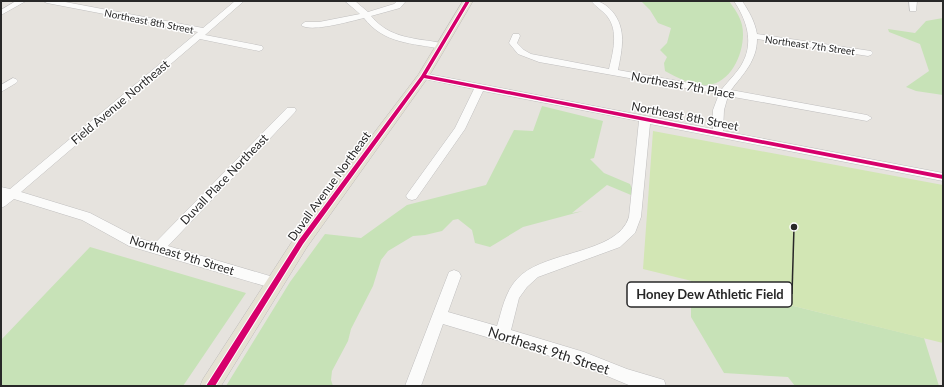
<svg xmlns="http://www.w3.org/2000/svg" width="944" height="387" font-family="Lato,sans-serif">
<rect width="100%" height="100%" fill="#e6e3de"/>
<path fill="#c7e2b7" d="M 641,1 L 729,1 C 734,8 740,16 742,25 C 747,47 733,83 708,85 C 692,86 678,78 665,71 L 664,63 L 667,57 L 660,50 L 667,43 L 671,28 L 658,23 L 650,10 Z
M 943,18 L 943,95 L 916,91 L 906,87 L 929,71 L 920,44 L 889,32 L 888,29 L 915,33 L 926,21 Z
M 542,106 L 603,121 L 594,158 L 590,159 L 604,173 L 630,184 L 632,189 L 631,195 L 607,185 L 572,213 L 583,211 L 523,227 L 490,247 L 475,243 L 472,230 L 458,219 L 453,220 L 442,231 L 425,235 L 413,236 L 388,251 L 381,260 L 373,286 L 351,329 L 348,341 L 332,371 L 331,380 L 333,386 L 226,386 L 290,282 L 325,234 L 361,238 L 407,205 L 486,185 L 514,130 L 533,131 Z
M 90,247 L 246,293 L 183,386 L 1,386 L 1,340 Z
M 691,281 L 924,338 L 939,386 L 795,386 L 788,377 L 724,373 L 691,317 Z"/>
<path fill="#d2e6b4" d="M 653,131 L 943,185 L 943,343 L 643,269 Z"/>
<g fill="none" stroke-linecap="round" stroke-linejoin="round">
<g stroke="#c0bfbf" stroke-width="1">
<path id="minor" d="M 16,1 L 26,1 L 1,15 L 1,10 Z
M 43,1 L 60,1 L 203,28 L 235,1 L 244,1 L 205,35 L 262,46 L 263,48 L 262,50 L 259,51 L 200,39 L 21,192 L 90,213 L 138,238 L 155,243 L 287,108 L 295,108 L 296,110 L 295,112 L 168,246 L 280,279 L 282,283 L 280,287 L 275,289 L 129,246 L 82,220 L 14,199 L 5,206 L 1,208 L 1,187 L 10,189 L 198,32 L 47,3 Z
M 345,1 L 355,1 L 368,12 L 394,4 L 397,1 L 406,1 L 400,8 L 371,16 C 390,39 415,38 442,43 L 446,46 L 442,49 C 412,43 384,44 364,18 C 351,21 310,33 301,25 L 305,22 L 319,22 L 360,14 Z
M 591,1 C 601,1 605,4 612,11 C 627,29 622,49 618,70 L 722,89 C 729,80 738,72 743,62 C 754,41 746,19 734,1 L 742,1 C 749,11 755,22 757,34 L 871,51 L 873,53 L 871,55 L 868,56 L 757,39 C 757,61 743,74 731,90 L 867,115 L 872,118 L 867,121 L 728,96 L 724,110 L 723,131 L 943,173 L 943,181 L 650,124 L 641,217 L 635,233 L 620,247 L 538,277 L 527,287 L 519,298 L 511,330 L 584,352 L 627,369 L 664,380 L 666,386 L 631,386 L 583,366 L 443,324 L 421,386 L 405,386 L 449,272 L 454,270 L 459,272 L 461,276 L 448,312 L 497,326 C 502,310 505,292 517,279 C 543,250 617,255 629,217 L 639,121 L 483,91 L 465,129 L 416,199 L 412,200 L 408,199 L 406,196 L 408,193 L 455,128 L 474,89 L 420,78 L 418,76 L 420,74 L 423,73 L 713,129 L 713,110 L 719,94 L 539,62 L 518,54 L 509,43 L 513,34 L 519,34 L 520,36 L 517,43 L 524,50 L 531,54 L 609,69 C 613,52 619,31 607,16 C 602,10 596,7 591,1 Z
M 909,1 L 917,1 L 916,11 L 910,11 Z
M 13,78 L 16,79 L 18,81 L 16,83 L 1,92 L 1,85 Z"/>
</g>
<g stroke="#bfbdbc" stroke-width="1">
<path id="major" d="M 463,1 L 473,1 L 429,76 L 307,247 L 221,386 L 200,386 L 203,379 L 295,237 L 418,75 Z"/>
</g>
<use href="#minor" fill="#fbfbfa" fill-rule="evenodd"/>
<use href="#major" fill="#e5e1d3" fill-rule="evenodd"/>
<g stroke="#fff" stroke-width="2">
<path id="cycleway" d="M 466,1 L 470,1 L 426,75 L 943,175 L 943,179 L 424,78 L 303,244 L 215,386 L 206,386 L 299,240 L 421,76 Z"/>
</g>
<use href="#cycleway" fill="#d6006c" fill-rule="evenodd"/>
</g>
<g text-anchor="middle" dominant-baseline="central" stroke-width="3" stroke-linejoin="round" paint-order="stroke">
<g font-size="10" fill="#282828" stroke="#fff">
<text transform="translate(149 21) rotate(11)">Northeast 8th Street</text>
<text transform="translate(810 45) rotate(8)">Northeast 7th Street</text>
</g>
<g font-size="12" fill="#282828" stroke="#fff">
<text transform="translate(683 85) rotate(10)">Northeast 7th Place</text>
<text transform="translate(120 102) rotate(-40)">Field Avenue Northeast</text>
<text transform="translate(685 116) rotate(11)">Northeast 8th Street</text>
<text transform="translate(224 179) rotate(-46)">Duvall Place Northeast</text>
<text transform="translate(329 186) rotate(-54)">Duvall Avenue Northeast</text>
<text transform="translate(182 255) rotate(17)">Northeast 9th Street</text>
</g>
<g font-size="14" fill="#282828" stroke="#fff">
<text transform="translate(549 350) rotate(18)">Northeast 9th Street</text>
</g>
</g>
<path fill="none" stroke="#282828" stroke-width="1.5" d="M794 227L792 294"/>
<circle fill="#282828" stroke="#fff" stroke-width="1.5" cx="794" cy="227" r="4"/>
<rect fill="#fff" stroke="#282828" stroke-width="1.5" x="627" y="282" width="165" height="25" rx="4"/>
<g font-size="13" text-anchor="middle" font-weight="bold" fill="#282828">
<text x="710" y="299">Honey Dew Athletic Field</text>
</g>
<rect width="944" height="387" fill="none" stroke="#282828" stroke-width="4"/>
</svg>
